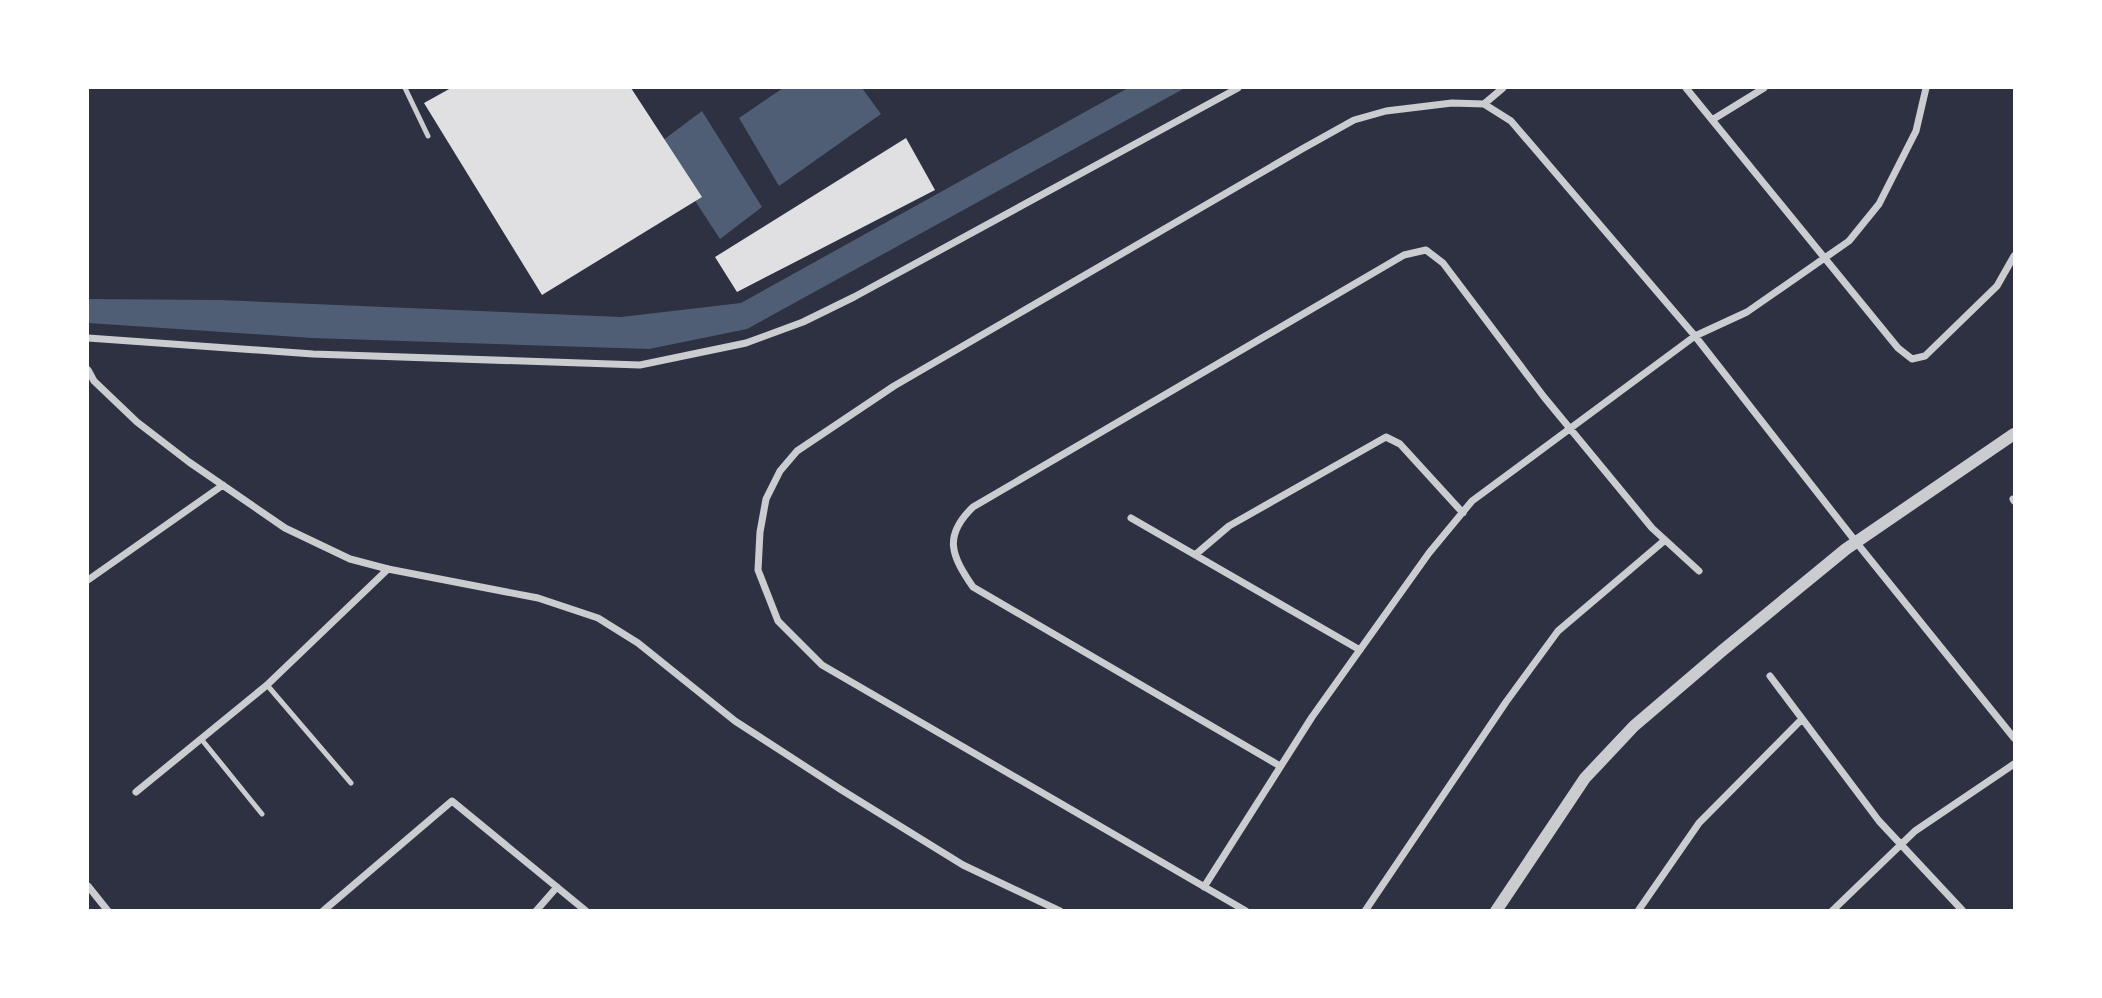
<svg xmlns="http://www.w3.org/2000/svg" width="2102" height="998" font-family="'Fira Sans',sans-serif">
<rect width="100%" height="100%" fill="#2d3142"/>
<path fill="#4f5d75" d="M 783,88 L 862,88 L 881,114 L 779,186 L 739,118 Z
M 1128,88 L 1185,88 L 747,329 L 649,349 L 312,338 L 88,323 L 88,299 L 220,300 L 621,317 L 741,303 Z
M 702,111 L 762,207 L 720,239 L 658,144 Z"/>
<path fill="#e0e0e3" d="M 451,88 L 631,88 L 702,197 L 542,295 L 424,103 Z
M 906,138 L 935,190 L 737,292 L 715,257 Z"/>
<g fill="none" stroke-linecap="round" stroke-linejoin="round">
<path stroke="#caccd0" stroke-width="5" d="M 405,88 L 428,136
M 267,685 L 351,783
M 202,740 L 262,814"/>
<path stroke="#caccd0" stroke-width="7" d="M 1686,88 L 1898,348 L 1912,359 L 1925,356 L 1997,286 L 2014,256
M 1484,104 L 1503,88
M 1712,120 L 1764,88
M 88,338 L 313,354 L 640,365 L 746,343 L 803,322 L 854,297 L 1238,88
M 88,370 L 94,381 L 137,422 L 189,462 L 285,528 L 350,559 L 388,569 L 538,598 L 598,618 L 638,643 L 735,721 L 840,789 L 963,865 L 1060,911
M 2013,499 L 2014,501
M 1131,518 L 1360,650
M 1195,555 L 1229,526 L 1386,437 L 1400,444 L 1463,513
M 88,580 L 223,485
M 1770,676 L 1879,821 L 1963,911
M 1280,766 L 973,587 C 951,555 943,536 973,507 L 1404,255 L 1426,250 L 1443,263 L 1544,397 L 1652,528 L 1699,571
M 136,792 L 267,685 L 388,569
M 88,886 L 108,911
M 1204,887 L 1312,717 L 1429,553 L 1472,501 L 1695,336 L 1747,312 L 1849,241 L 1879,204 L 1916,131 L 1926,88
M 323,911 L 452,801 L 586,911
M 536,911 L 557,887
M 1246,911 L 822,665 L 778,621 L 758,570 L 760,532 L 766,499 L 780,471 L 797,451 L 894,386 L 1302,149 L 1354,120 L 1386,111 L 1452,103 L 1484,104 L 1511,121 L 1695,336 L 1856,542 L 2014,738
M 1365,911 L 1506,702 L 1558,631 L 1665,540
M 1638,911 L 1699,823 L 1802,719
M 1832,911 L 1915,831 L 2014,764"/>
<path stroke="#caccd0" stroke-width="12" d="M 1496,911 L 1585,778 L 1634,726 L 1723,650 L 1846,549 L 2014,434"/>
</g>
<rect width="2102" height="998" fill="none" stroke="#ffffff" stroke-width="178"/>
</svg>
